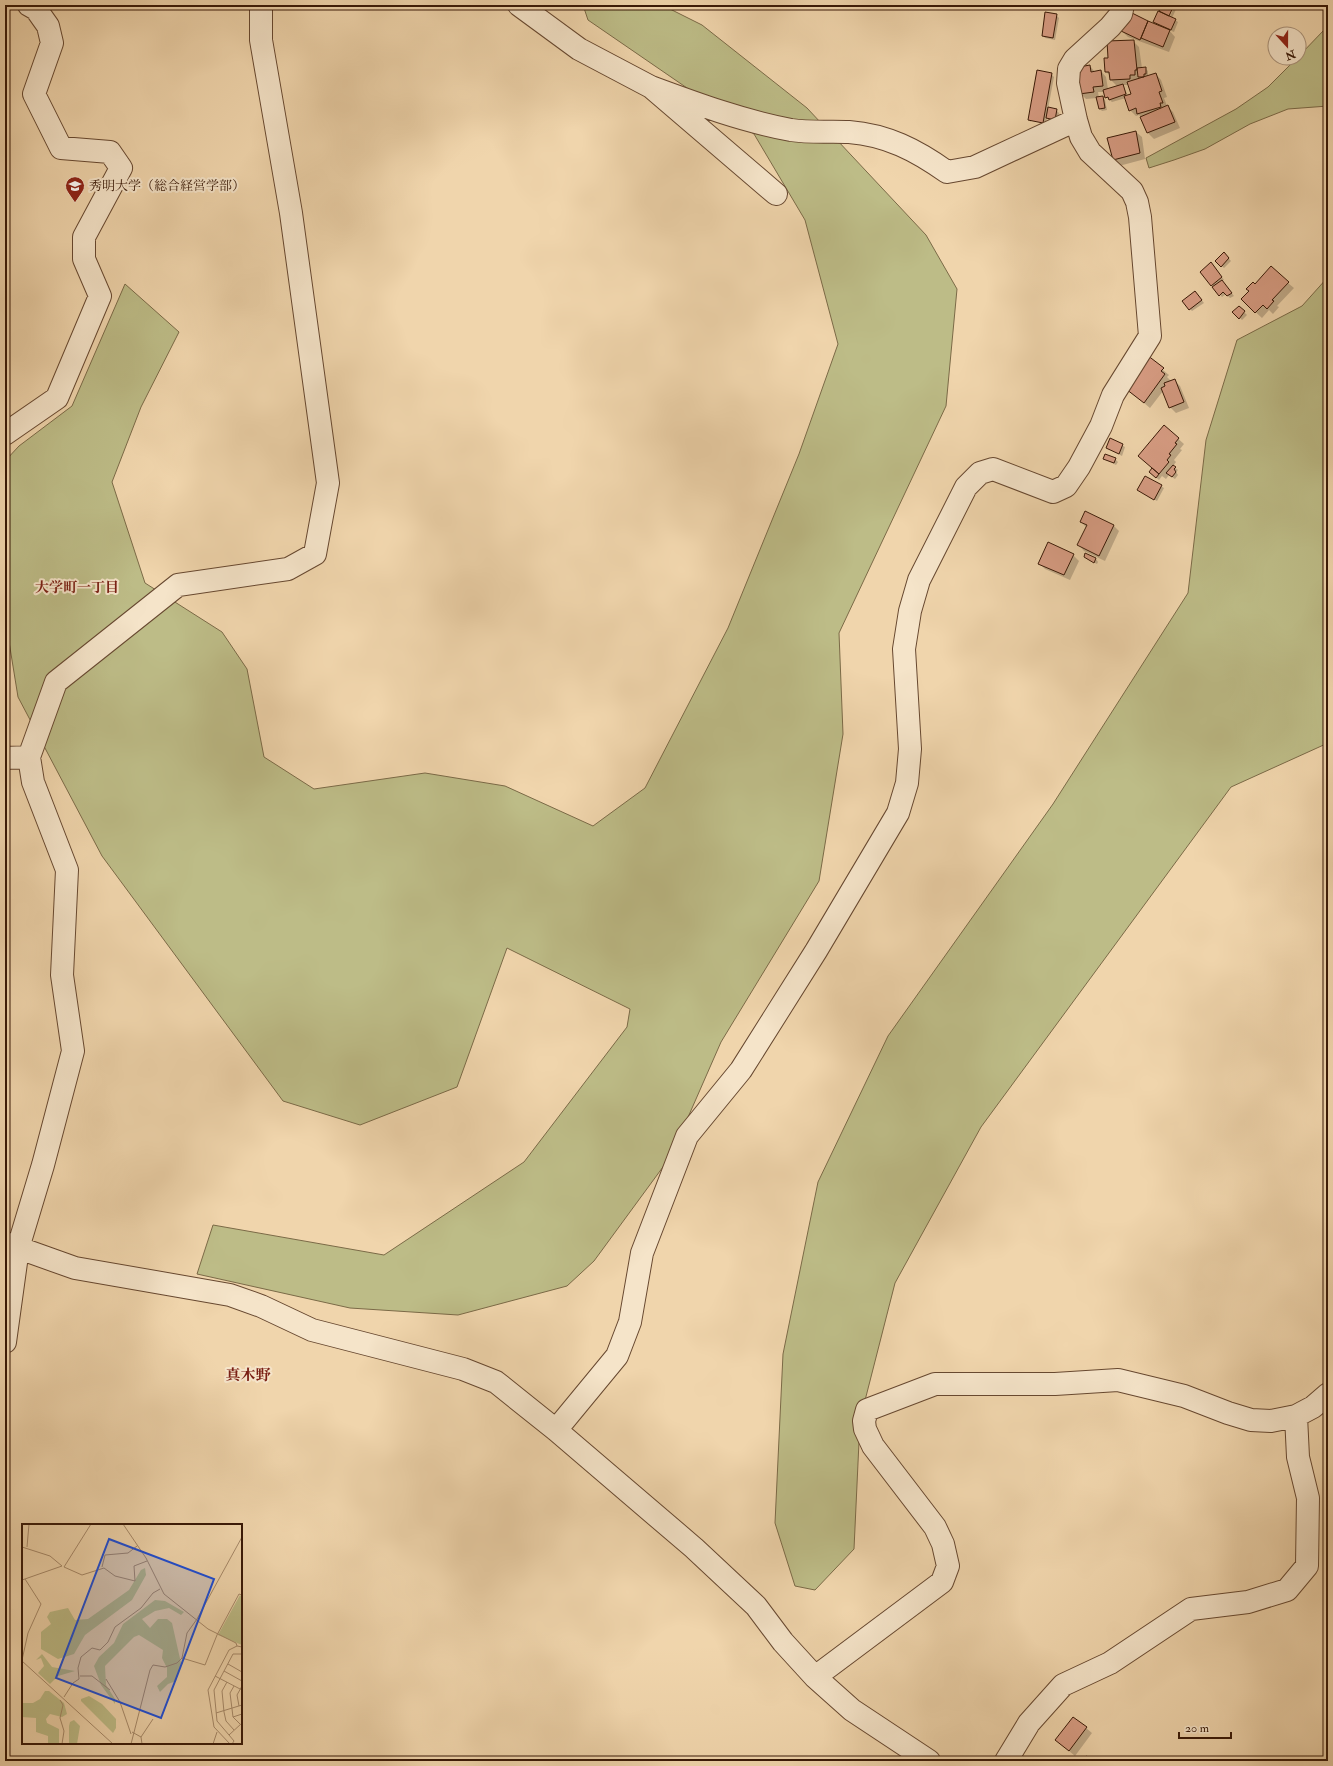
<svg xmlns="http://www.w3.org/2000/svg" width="1333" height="1766" font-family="'IM FELL Double Pica','Noto Serif JP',serif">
<rect width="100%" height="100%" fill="#f0d5ac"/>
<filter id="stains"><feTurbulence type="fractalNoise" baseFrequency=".005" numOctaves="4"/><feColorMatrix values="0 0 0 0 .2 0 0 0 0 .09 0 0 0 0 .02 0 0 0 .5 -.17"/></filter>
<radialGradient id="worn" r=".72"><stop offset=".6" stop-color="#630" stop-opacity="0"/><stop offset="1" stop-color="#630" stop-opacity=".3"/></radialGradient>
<path fill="#bdbc87" stroke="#7b6a47" d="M 583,5 L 662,5 L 702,25 L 807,108 L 926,235 L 957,289 L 946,406 L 839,633 L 843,734 L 819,881 L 721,1042 L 671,1156 L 594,1261 L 567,1286 L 458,1315 L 350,1308 L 197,1274 L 213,1225 L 384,1255 L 524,1162 L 627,1027 L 630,1009 L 507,948 L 457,1087 L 360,1125 L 283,1101 L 102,856 L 18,697 L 5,617 L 5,461 L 19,446 L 72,406 L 125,284 L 179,332 L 141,407 L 112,482 L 145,583 L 222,632 L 247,669 L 264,757 L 314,789 L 425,773 L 505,786 L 593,826 L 645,788 L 728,628 L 799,454 L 838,344 L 805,220 L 754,134 L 588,20 Z
M 1328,21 L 1328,106 L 1288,109 L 1250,124 L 1205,149 L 1174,160 L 1149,168 L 1146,158 L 1236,109 L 1268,87 L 1297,58 L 1299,58 L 1299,56 L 1324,30 Z
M 1328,277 L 1328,743 L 1231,787 L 981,1127 L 895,1283 L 860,1420 L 854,1549 L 815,1590 L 795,1586 L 775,1523 L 783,1354 L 818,1182 L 888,1036 L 1053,804 L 1188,593 L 1206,440 L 1237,340 L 1302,306 Z"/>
<path fill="#0003" fill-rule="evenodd" d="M 1163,5 L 1173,5 L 1166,20 L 1168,21 L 1175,5 L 1178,5 L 1172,18 L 1178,22 L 1174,32 L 1169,30 L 1175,37 L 1169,52 L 1128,37 L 1122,31 L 1130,14 L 1158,26 L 1154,22 Z
M 1056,15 L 1059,18 L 1055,40 L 1045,38 L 1043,35 Z
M 1133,41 L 1139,47 L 1142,68 L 1145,68 L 1148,71 L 1148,76 L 1156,74 L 1161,80 L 1167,97 L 1164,98 L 1167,106 L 1173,112 L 1180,128 L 1154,139 L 1148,133 L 1141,117 L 1139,115 L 1136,116 L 1130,110 L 1126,98 L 1112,102 L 1106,97 L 1104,92 L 1098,92 L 1099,98 L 1102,97 L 1105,100 L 1107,110 L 1102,111 L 1100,109 L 1097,98 L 1086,99 L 1080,93 L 1090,66 L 1095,72 L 1101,71 L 1106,77 L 1108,89 L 1117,86 L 1111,80 L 1111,76 L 1106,72 L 1109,59 ZM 1123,85 L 1129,85 L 1132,95 L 1128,96 Z
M 1051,74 L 1054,77 L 1048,109 L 1056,110 L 1059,113 L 1057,122 L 1049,121 L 1047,118 L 1046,123 L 1031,120 L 1031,122 L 1029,120 Z
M 1136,132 L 1142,137 L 1145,159 L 1119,166 L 1114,160 Z
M 1224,253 L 1231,261 L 1224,268 L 1216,261 Z
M 1214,266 L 1224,280 L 1222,281 L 1234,296 L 1230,298 L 1226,294 L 1222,297 L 1212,285 Z
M 1288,283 L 1294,288 L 1277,306 L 1279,307 L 1273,314 L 1269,310 L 1262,318 L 1248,305 L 1255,285 Z
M 1197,294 L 1204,303 L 1192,311 L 1190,309 Z
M 1239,307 L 1247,315 L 1242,320 L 1234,312 Z
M 1147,357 L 1169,375 L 1167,377 L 1171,381 L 1174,380 L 1180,386 L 1189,408 L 1176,413 L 1170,407 L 1163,391 L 1150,408 L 1127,389 Z
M 1164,426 L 1184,444 L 1180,449 L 1182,450 L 1174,460 L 1176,462 L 1173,466 L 1178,470 L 1176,472 L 1178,475 L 1175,479 L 1169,475 L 1166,479 L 1162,476 L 1159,480 L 1150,472 L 1153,469 Z
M 1111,440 L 1125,447 L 1122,456 L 1107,448 Z
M 1104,459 L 1115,459 L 1118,462 L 1116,465 Z
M 1145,477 L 1164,488 L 1157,501 L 1138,490 Z
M 1081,522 L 1114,526 L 1119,531 L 1105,561 L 1084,551 L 1079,545 L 1087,528 Z
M 1086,554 L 1096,559 L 1098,562 L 1097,564 L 1087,559 L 1085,557 Z
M 1073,555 L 1079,561 L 1070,580 L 1045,569 L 1040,564 Z
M 1086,1728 L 1092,1733 L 1075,1756 L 1056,1740 Z"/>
<path fill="#d89d84" stroke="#391907" d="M 1162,5 L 1174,5 L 1169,16 L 1159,11 Z
M 1158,11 L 1176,19 L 1171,30 L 1153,22 Z
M 1045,12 L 1057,14 L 1053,38 L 1042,36 Z
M 1130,12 L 1148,21 L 1140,40 L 1121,31 Z
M 1148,21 L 1170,30 L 1163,47 L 1141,38 Z
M 1134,40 L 1137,70 L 1135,70 L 1135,75 L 1130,75 L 1130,79 L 1110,80 L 1109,72 L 1105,72 L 1104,58 L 1108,58 L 1107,41 Z
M 1090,65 L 1091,72 L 1101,70 L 1103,86 L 1093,87 L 1094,92 L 1079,94 L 1076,72 L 1079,67 Z
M 1146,67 L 1146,74 L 1144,74 L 1144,77 L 1138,77 L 1137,68 Z
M 1037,70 L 1052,73 L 1043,123 L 1028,120 Z
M 1156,73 L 1162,91 L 1159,92 L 1163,103 L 1160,103 L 1161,107 L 1137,114 L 1136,108 L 1129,111 L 1124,96 L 1131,94 L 1127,82 Z
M 1123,84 L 1126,94 L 1109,100 L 1108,97 L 1105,98 L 1103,90 Z
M 1103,96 L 1105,108 L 1099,109 L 1096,97 Z
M 1168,105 L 1175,122 L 1147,133 L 1140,117 Z
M 1048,107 L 1057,109 L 1055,120 L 1046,118 Z
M 1136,131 L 1140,153 L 1113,160 L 1107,138 Z
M 1224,252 L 1229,258 L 1221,267 L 1215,261 Z
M 1211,262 L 1222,277 L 1211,286 L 1200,272 Z
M 1271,266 L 1289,282 L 1272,300 L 1274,301 L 1267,309 L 1263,305 L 1255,313 L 1241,299 L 1249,291 L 1246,289 L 1253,282 L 1255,284 Z
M 1222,280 L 1232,293 L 1227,296 L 1223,292 L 1219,296 L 1212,287 Z
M 1195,291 L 1202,300 L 1189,310 L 1182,301 Z
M 1239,306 L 1245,311 L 1239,319 L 1232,312 Z
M 1147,355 L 1164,368 L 1161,371 L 1165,374 L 1144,403 L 1126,389 Z
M 1175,379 L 1184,402 L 1169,408 L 1161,388 L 1165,386 L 1164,383 Z
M 1164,425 L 1179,438 L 1175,443 L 1177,444 L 1169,454 L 1171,455 L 1167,460 L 1169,462 L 1159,474 L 1138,456 Z
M 1110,438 L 1123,444 L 1119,454 L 1106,448 Z
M 1105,454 L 1116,458 L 1114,463 L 1103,459 Z
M 1173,465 L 1176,467 L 1174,469 L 1176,472 L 1172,477 L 1166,473 Z
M 1152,468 L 1159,474 L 1156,478 L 1149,472 Z
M 1145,476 L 1162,485 L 1154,500 L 1137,490 Z
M 1085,511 L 1114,525 L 1099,556 L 1077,545 L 1087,525 L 1080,522 Z
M 1048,542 L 1074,554 L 1064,575 L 1038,564 Z
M 1085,553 L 1096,558 L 1094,563 L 1084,557 Z
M 1073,1717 L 1087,1727 L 1069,1751 L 1055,1740 Z
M 1086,1756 L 1094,1761 L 1083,1761 Z"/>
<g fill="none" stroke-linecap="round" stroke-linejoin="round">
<g stroke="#674830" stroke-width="24">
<path id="minor" d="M 519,5 L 579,49 L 651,87 L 776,194
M 651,87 C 697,104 743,121 791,130 C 811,133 830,131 849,132 C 887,135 916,150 947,172 L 975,167 L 1076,120
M 5,434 L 57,398 L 100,296 L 84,259 L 84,237 L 121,168 L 110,152 L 61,148 L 34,94 L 52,43 L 48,26 L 36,9 L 29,5
M 29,757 L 56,682 L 178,585 L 288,569 L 315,554 L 328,483 L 291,213 L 261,40 L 261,5
M 5,758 L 29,757 L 33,782 L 67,870 L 62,975 L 73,1051 L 43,1165 L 18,1248 L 5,1342
M 5,1243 L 75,1268 L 230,1295 L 261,1306 L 312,1330 L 463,1369 L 496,1382 L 556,1430 L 694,1548 L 756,1606 L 783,1642 L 815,1677 L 852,1710 L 929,1761
M 556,1430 L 617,1356 L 630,1322 L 642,1253 L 687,1136 L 741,1070 L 816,951 L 898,813 L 907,783 L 910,749 L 904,649 L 910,611 L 919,580 L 966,487 L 980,473 L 993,469 L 1053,492 L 1066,486 L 1079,467 L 1101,426 L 1113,395 L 1150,336 L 1140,217 L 1137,202 L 1132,191 L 1090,152 L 1081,137 L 1076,120 L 1068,83 L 1069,69 L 1075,59 L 1110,27 L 1121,14 L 1123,5
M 815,1677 L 942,1582 L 948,1566 L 943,1544 L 935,1527 L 873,1446 L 865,1429 L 864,1421 L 867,1410 L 935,1384 L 1055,1384 L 1118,1380 L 1184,1396 L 1228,1413 L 1251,1420 L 1271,1421 L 1296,1416 L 1313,1407 L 1328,1394
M 1006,1761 L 1029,1723 L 1063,1685 L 1110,1663 L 1191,1609 L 1248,1602 L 1287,1590 L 1307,1566 L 1308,1498 L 1298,1457 L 1296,1416"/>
</g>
<use href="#minor" stroke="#f5e4c9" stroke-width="22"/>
</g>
<defs>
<g id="university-pin" transform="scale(1)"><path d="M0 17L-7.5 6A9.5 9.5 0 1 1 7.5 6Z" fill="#8f2418" stroke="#f5e4c9"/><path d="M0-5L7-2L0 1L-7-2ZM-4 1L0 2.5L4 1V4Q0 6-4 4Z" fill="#fff"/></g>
</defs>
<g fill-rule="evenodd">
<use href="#university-pin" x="75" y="186"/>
</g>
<g text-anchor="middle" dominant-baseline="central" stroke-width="4" stroke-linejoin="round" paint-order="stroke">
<g font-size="13" fill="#391907" stroke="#f5e4c9" text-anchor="start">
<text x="89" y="186">秀明大学（総合経営学部）</text>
</g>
<g font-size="14" font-weight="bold" fill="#7a1f14" stroke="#f5e4c9">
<text x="77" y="587">大学町一丁目</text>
</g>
<g font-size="15" font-weight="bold" fill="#7a1f14" stroke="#f5e4c9">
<text x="248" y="1375">真木野</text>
</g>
</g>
<g transform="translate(22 1524)">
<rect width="220" height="220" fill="#f0d5ac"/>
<path d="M 123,44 L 124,51 L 110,76 L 63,111 L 52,130 L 36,135 L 19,125 L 19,108 L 29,100 L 25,93 L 28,88 L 46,84 L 53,96 L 66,95 L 107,66 L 119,46 ZM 218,71 L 220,73 L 220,121 L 196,111 ZM 133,76 L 143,77 L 162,88 L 159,91 L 147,84 L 133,87 L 120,95 L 128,104 L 136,95 L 145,95 L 150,99 L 159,139 L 154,157 L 146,160 L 138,168 L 135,162 L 145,153 L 145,144 L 140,134 L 141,126 L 117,111 L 112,113 L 83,142 L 84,161 L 93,175 L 93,180 L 79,161 L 72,142 L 77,133 L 92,119 L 101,100 ZM 20,130 L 30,143 L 53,147 L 36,152 L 28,160 L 16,149 L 22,142 L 19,134 L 14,136 ZM 23,167 L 27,167 L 42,179 L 45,190 L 40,193 L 28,190 L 24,195 L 25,199 L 37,205 L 37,220 L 26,220 L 26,212 L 14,208 L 14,194 L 0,193 L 0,179 L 11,179 L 18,175 ZM 67,172 L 80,180 L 94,195 L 94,204 L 91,209 L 59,177 L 59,175 ZM 52,196 L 58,202 L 55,220 L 47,220 L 47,202 L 48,198 Z" fill="#bdbc87"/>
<path fill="none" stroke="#a78a6a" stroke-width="1" d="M 69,0 L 42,43 L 60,51 L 82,44 L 93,52 L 113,57 L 112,42 L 125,37M 101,0 L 124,34 L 142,70 L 186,105 L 214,119 L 215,122M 220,13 L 175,95 L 165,109 L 160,134 L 183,141 L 195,111 L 217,70 L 220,71M 0,23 L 28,32 L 40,42 L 0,56M 5,23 L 7,0M 80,43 L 83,31 L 106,29 L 115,22M 0,136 L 6,109 L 19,80 L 3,55M 0,137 L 91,220M 206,140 L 220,148M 202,147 L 220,157M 58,152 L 70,152 L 88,166M 193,152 L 220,166M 84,155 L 98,178 L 109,210M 205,158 L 200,167 L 202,188 L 204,197 L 212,206M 42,173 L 51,159 L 57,155 L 56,144 L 59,133 L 70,124 L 78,126 L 86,118 L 93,103 L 119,84 L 131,69 L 138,65M 38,176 L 41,181 L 38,194 L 42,207 L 40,220M 217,182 L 215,171 L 220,162M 194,189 L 220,181M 211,193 L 208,169 L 212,162M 218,200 L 211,193 L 220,190M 110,208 L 119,213 L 120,220M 207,211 L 195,197 L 192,166 L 211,130 L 220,130M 119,213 L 131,195M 109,220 L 128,146 L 131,141 L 143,143 L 155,139 L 160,134M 191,220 L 195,208M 208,220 L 192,203 L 186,166 L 207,126 L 215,122 L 220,123M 210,220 L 212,217 L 207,211 L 220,199"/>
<path fill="#1d4ed8" fill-opacity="0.15" stroke="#1d4ed8" stroke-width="2" d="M 87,15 L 192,55 L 139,194 L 34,154 Z"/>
<rect width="220" height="220" fill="none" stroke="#391907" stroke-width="2"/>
</g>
<rect width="1333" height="1766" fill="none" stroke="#f0d5ac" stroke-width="20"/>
<rect x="6" y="6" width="1321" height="1754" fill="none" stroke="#391907" stroke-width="2"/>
<rect x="10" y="10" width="1313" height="1746" fill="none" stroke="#391907"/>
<g transform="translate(1287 46) rotate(159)"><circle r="19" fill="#f5e4c9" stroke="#aa937b"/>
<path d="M0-3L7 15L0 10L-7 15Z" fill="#8f2418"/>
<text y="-6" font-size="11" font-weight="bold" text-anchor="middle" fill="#391907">N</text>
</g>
<path d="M1179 1732v6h52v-6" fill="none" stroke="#391907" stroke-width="2"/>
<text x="1185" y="1732" font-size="12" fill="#391907" stroke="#f5e4c9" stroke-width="3" paint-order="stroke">20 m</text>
<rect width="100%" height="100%" filter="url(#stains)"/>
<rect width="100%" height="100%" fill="url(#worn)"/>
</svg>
